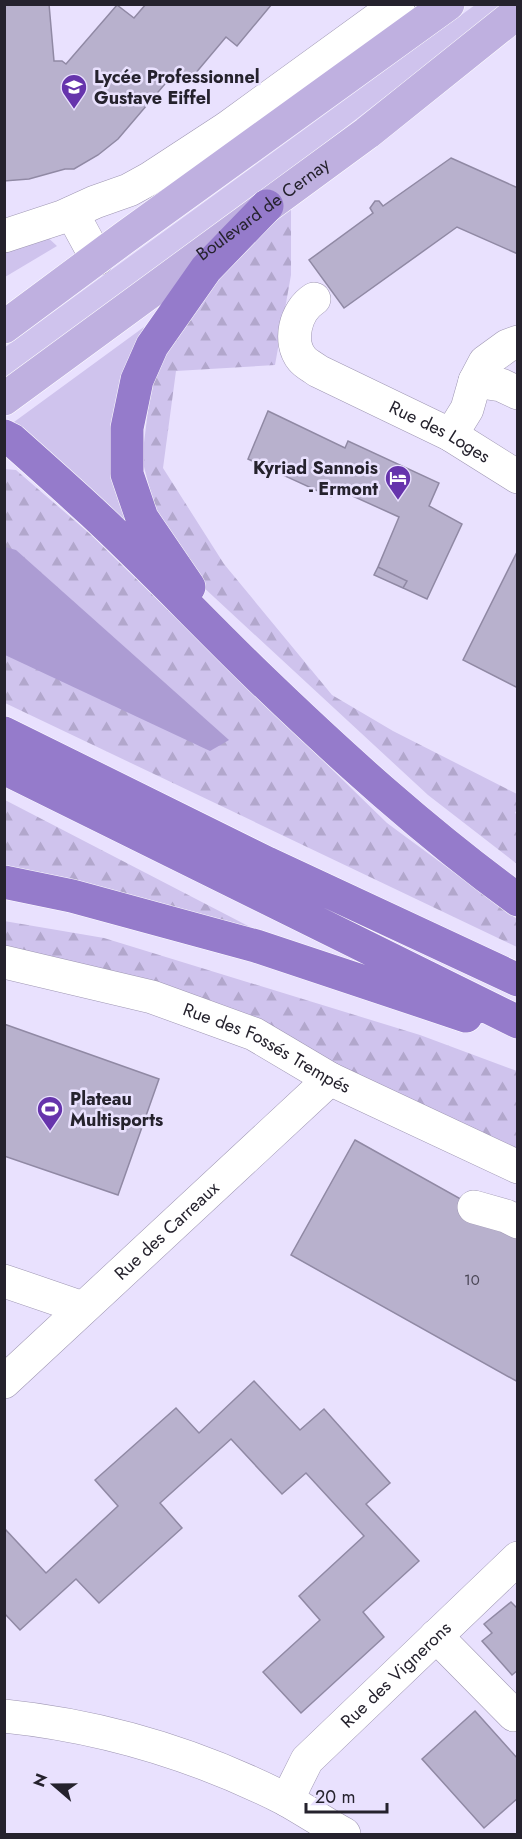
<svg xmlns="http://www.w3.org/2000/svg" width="522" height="1839" font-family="Jost,sans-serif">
<defs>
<pattern id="forest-firs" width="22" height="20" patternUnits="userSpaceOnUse" patternTransform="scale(1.5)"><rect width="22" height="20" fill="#cfc3ed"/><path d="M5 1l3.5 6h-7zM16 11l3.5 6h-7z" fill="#b2a7cc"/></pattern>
</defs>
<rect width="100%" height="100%" fill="#e9e1fe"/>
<path fill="#cfc3ed" d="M 475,5 L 504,5 L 184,252 L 5,380 L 4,348 Z
M 44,234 L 57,246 L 5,277 L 4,244 Z
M 144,327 L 116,400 L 112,456 L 129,516 L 122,527 L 14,422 Z"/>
<path fill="url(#forest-firs)" d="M 291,206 L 291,275 L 275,365 L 176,371 L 163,468 L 224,564 L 332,695 L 393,731 L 517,794 L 517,809 L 515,813 L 518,815 L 517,864 L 428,795 L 201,585 L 155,509 L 142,459 L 153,370 L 206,289 Z
M 4,469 L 16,470 L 90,534 L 387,823 L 517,919 L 517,947 L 5,703 Z
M 5,800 L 252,928 L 5,867 Z
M 4,921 L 104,938 L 420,1035 L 517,1071 L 517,1155 L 5,949 Z"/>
<path fill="#ac9cd3" d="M 5,547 L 16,550 L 229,740 L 210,751 L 5,655 Z"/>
<path fill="#b8b1cd" stroke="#9089a4" stroke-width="1.5" d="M 4,4 L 49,4 L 54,61 L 62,61 L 66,64 L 117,5 L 134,18 L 146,4 L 272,4 L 237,46 L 226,37 L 189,81 L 176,71 L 118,139 L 98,155 L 74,169 L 65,169 L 29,179 L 4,181 Z
M 451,158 L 518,188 L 518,254 L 457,227 L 344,308 L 309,260 L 373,213 L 370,208 L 375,201 L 379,201 L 383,206 Z
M 268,411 L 345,448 L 348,441 L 439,483 L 429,506 L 462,524 L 427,599 L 403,588 L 407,581 L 378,567 L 399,517 L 335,488 L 331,497 L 248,459 Z
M 518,550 L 518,688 L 463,660 Z
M 378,567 L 407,581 L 403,588 L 374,575 Z
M 4,1024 L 159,1079 L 118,1195 L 4,1156 Z
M 355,1140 L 518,1231 L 518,1382 L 291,1255 Z
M 254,1381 L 300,1430 L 324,1409 L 390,1483 L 366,1504 L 419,1561 L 363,1612 L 384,1637 L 301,1713 L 263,1672 L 320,1620 L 299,1596 L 364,1536 L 306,1473 L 282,1494 L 231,1439 L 160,1503 L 182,1528 L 99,1603 L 76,1579 L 20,1630 L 4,1613 L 4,1528 L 46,1573 L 118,1506 L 95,1480 L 176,1408 L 199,1433 Z
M 511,1602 L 518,1609 L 518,1670 L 512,1675 L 482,1641 L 492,1633 L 484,1624 Z
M 475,1711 L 518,1759 L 518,1798 L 484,1828 L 422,1759 Z"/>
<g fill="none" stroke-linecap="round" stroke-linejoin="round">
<g stroke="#9e96b2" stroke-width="34">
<g id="minor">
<path d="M 72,213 L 97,259"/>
<path d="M 4,236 L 62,217 L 95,202 L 129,190 L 149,179 L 227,128 L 398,4"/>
<path id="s1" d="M 314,299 C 295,311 288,342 302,359 C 306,364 313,367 318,371 L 451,435 L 518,477"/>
<path d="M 475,381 L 501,385 L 518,393"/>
<path d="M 451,435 L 467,409 L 475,381 L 485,362 L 507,346 L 518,342"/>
<path id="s2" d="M 4,962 L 152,997 L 254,1034 L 330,1079 L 518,1167"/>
<path d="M 474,1207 L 506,1216 L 518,1222"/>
<path d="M 4,1281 L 83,1308"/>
<path id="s3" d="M 4,1382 L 330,1079"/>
<path d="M 436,1636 L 514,1715 L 518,1712"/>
<path d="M 4,1716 C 101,1726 198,1755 285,1799 C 305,1810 324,1823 344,1834"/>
<path id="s4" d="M 287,1800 L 307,1760 L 518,1558"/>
</g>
</g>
<g stroke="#fff" stroke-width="34">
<g id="major">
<path d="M 4,327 L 124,238 L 448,4"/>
<path id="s5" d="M 4,399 L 367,133 L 518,12"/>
</g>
</g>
<g stroke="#fff" stroke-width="34">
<path id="highway" d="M 4,436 L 12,440 C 39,464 66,488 93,513 C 150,566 204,624 260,678 C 342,757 426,833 518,900
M 189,587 L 142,518 L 127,474 L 127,428 L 137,380 L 152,346 L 206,269 L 267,206
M 4,733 L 267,863 L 518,980
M 4,768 L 518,1022
M 4,882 L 72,896 L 256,946 L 466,1016"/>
</g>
<use href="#minor" stroke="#fff" stroke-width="33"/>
<use href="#major" stroke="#bfb0e0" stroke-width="33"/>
<use href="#highway" stroke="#957bcb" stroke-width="33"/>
</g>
<defs>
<g id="school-pin" transform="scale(1.35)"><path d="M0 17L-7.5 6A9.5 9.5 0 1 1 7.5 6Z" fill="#6634ac" stroke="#e9e1fe"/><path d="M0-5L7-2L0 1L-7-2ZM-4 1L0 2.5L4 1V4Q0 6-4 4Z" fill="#fff"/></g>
<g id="hotel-pin" transform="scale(1.35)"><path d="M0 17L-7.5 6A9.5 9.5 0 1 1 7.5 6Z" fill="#6634ac" stroke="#e9e1fe"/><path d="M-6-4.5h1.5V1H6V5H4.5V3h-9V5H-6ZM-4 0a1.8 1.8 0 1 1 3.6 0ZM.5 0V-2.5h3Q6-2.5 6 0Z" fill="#fff"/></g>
<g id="stadium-pin" transform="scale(1.35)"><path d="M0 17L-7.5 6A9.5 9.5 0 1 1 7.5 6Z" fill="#6634ac" stroke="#e9e1fe"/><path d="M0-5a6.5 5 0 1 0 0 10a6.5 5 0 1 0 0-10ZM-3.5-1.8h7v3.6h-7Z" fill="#fff"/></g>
</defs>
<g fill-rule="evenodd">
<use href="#school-pin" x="74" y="87"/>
<use href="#hotel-pin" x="398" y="478"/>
<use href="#stadium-pin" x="50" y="1109"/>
</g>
<g text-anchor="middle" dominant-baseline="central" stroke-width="5" stroke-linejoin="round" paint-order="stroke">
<g font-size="15" fill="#4a4655">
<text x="472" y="1280">10</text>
</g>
<g font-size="18" font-weight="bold" fill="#25222d" stroke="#e9e1fe" text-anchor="start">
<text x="94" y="77">Lycée Professionnel<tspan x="94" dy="21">Gustave Eiffel</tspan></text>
<text x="378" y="468" text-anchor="end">Kyriad Sannois<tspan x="378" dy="21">- Ermont</tspan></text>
<text x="70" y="1099">Plateau<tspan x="70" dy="21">Multisports</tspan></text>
</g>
<g font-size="18" fill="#25222d" stroke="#e9e1fe">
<text stroke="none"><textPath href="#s5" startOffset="321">Boulevard de Cernay</textPath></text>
<text stroke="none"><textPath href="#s1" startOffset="224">Rue des Loges</textPath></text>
<text stroke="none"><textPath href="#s2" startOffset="278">Rue des Fossés Trempés</textPath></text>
<text stroke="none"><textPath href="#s3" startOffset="222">Rue des Carreaux</textPath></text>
<text stroke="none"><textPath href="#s4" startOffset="168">Rue des Vignerons</textPath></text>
</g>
</g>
<rect width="522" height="1839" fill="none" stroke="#25222d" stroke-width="12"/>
<g transform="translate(54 1785) rotate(290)" stroke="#e9e1fe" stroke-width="4.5" paint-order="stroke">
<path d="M0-4.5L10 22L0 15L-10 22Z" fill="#25222d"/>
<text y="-9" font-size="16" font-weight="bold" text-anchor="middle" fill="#25222d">N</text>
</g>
<path d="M306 1803v9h81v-9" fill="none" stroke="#25222d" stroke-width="3"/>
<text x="315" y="1803" font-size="18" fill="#25222d" stroke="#e9e1fe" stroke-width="4.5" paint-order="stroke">20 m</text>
</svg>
